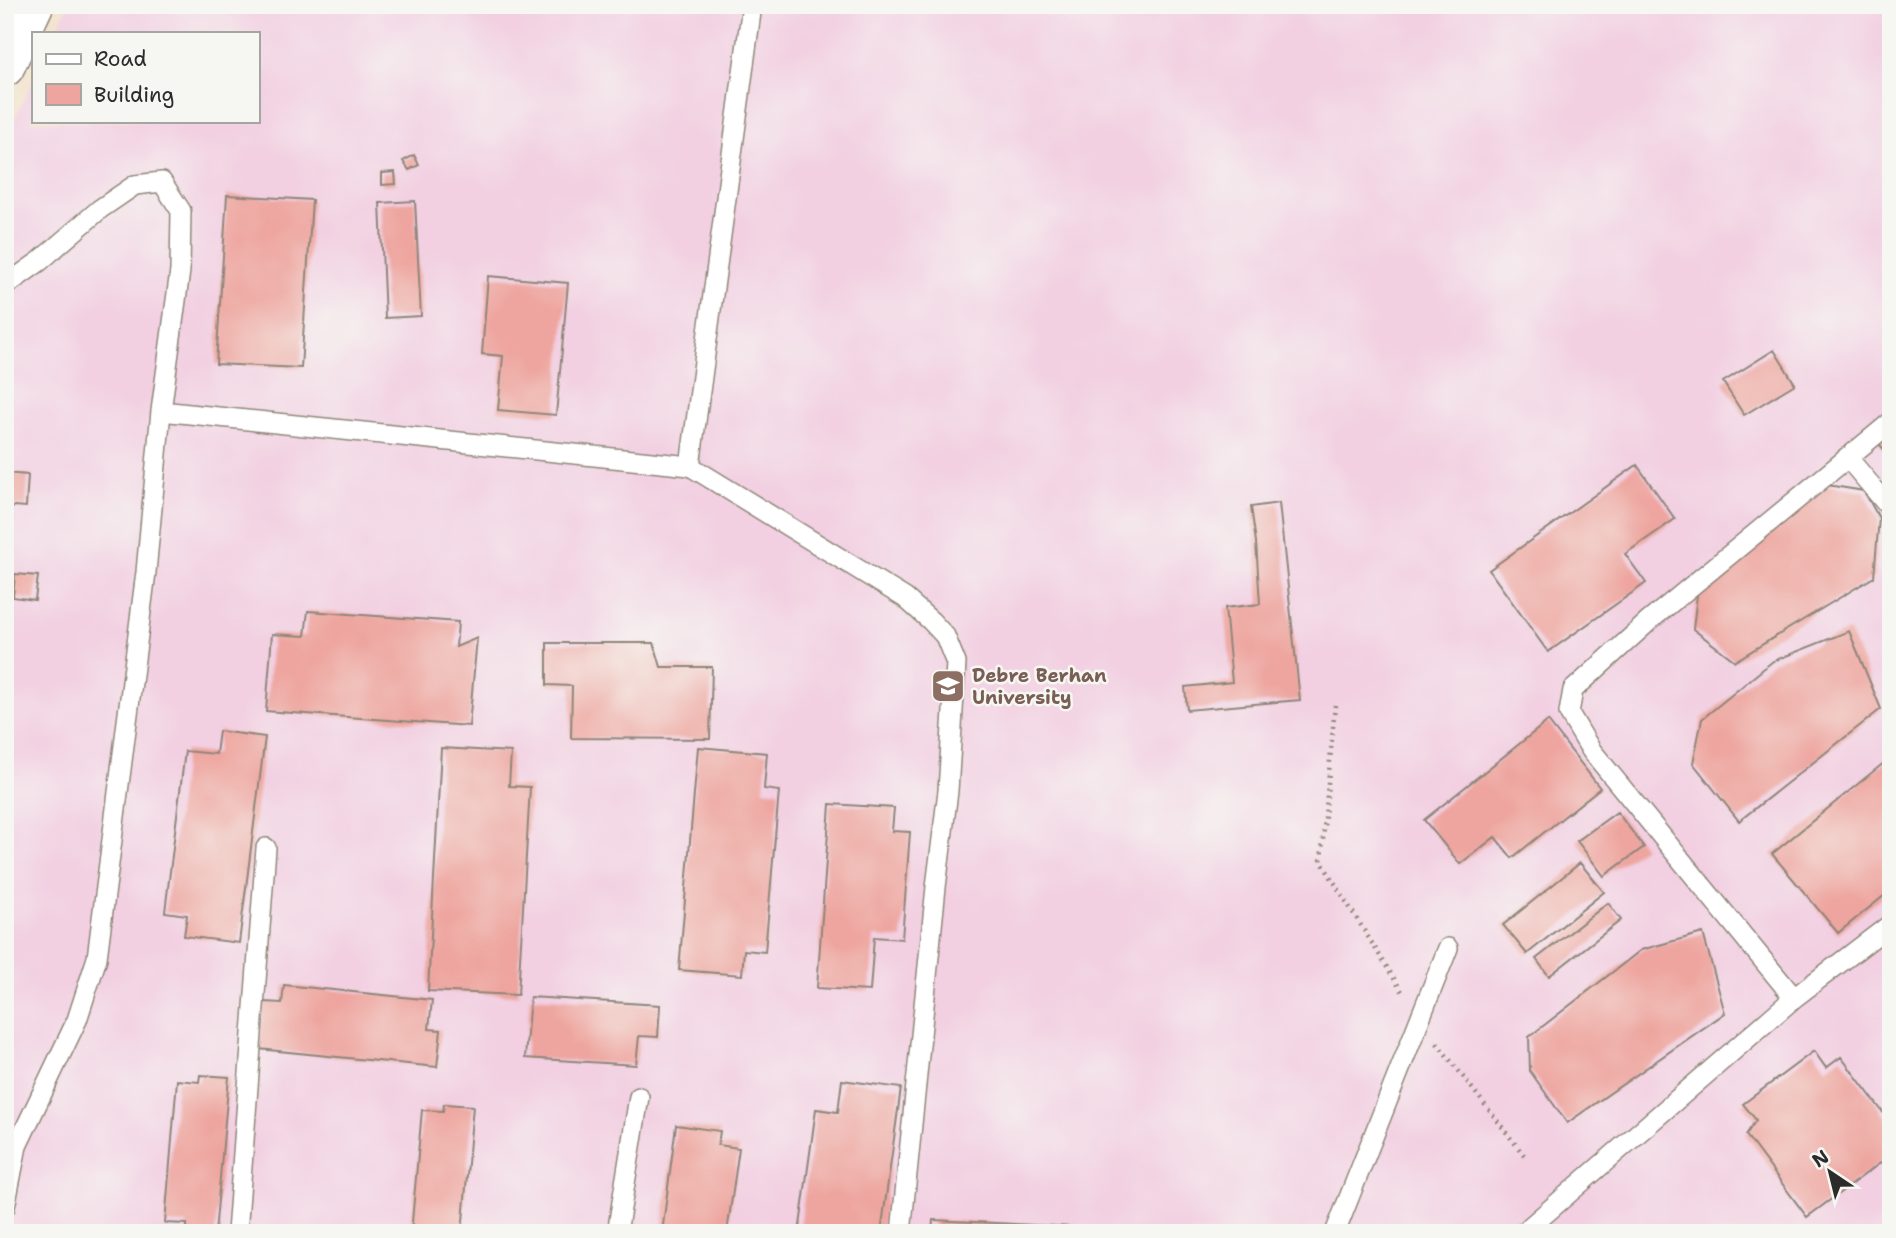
<svg xmlns="http://www.w3.org/2000/svg" width="1896" height="1238" font-family="'Shantell Sans',sans-serif">
<rect width="100%" height="100%" fill="#f6f6f2"/>
<filter id="ink" filterUnits="userSpaceOnUse"><feTurbulence type="fractalNoise" baseFrequency=".0143" numOctaves="2"/><feDisplacementMap in="SourceGraphic" scale="14" xChannelSelector="R" yChannelSelector="G"/><feConvolveMatrix kernelMatrix="1 2 1 2 8 2 1 2 1" color-interpolation-filters="sRGB"/></filter>
<filter id="wash" filterUnits="userSpaceOnUse"><feTurbulence type="fractalNoise" baseFrequency=".00686" numOctaves="4" result="noise"/><feDisplacementMap in="SourceGraphic" scale="28" xChannelSelector="R" yChannelSelector="G"/><feGaussianBlur stdDeviation="1.57" result="paint"/><feColorMatrix in="noise" values="0 0 0 0 0 0 0 0 0 0 0 0 0 0 0 0 0 1.4 0 .05"/><feComposite in="paint" operator="in"/></filter>
<g filter="url(#wash)">
<rect width="100%" height="100%" fill="#f3e2ca"/>
<path fill="#f2cfe1" d="M 68,5 L 1891,5 L 1891,1233 L 5,1233 L 5,140 L 33,80 L 33,121 L 257,121 L 257,33 L 55,33 Z"/>
<g id="blocks">
<path fill="#eea59f" d="M 414,155 L 419,165 L 409,170 L 403,161 Z
M 395,172 L 396,184 L 382,185 L 382,173 Z
M 227,195 L 312,200 L 301,368 L 216,364 Z
M 415,201 L 421,316 L 385,318 L 380,203 Z
M 488,276 L 568,283 L 556,415 L 498,410 L 503,356 L 482,354 Z
M 1774,350 L 1795,384 L 1744,415 L 1723,382 Z
M 1891,427 L 1891,458 L 1876,440 Z
M 1637,465 L 1675,519 L 1625,554 L 1646,583 L 1548,652 L 1489,570 Z
M 5,473 L 28,475 L 26,507 L 14,506 L 5,516 Z
M 1827,485 L 1864,491 L 1879,518 L 1874,577 L 1735,661 L 1693,629 L 1698,587 Z
M 1279,503 L 1300,700 L 1187,710 L 1185,687 L 1232,682 L 1225,608 L 1260,604 L 1256,542 L 1251,507 Z
M 15,574 L 38,576 L 35,600 L 13,597 Z
M 308,611 L 458,622 L 456,647 L 477,638 L 469,726 L 266,711 L 272,634 L 305,636 Z
M 1849,631 L 1881,709 L 1739,821 L 1693,763 L 1702,719 L 1773,661 Z
M 547,643 L 654,643 L 661,667 L 712,667 L 710,739 L 571,738 L 572,686 L 547,685 Z
M 1548,721 L 1600,788 L 1512,858 L 1495,837 L 1460,864 L 1424,820 Z
M 219,731 L 265,737 L 239,943 L 184,936 L 187,915 L 165,912 L 185,751 L 216,754 Z
M 698,747 L 767,753 L 764,789 L 779,791 L 765,952 L 744,950 L 742,975 L 679,970 Z
M 441,748 L 511,752 L 509,786 L 530,787 L 518,995 L 428,991 Z
M 1891,757 L 1891,890 L 1838,933 L 1772,854 Z
M 830,804 L 894,808 L 892,831 L 910,832 L 902,939 L 874,937 L 870,991 L 817,988 Z
M 1617,812 L 1644,847 L 1604,876 L 1577,841 Z
M 1580,863 L 1604,892 L 1527,954 L 1503,925 Z
M 1608,903 L 1621,920 L 1549,976 L 1536,959 Z
M 1703,933 L 1725,1013 L 1567,1123 L 1530,1071 L 1529,1037 L 1641,950 Z
M 284,985 L 432,1000 L 429,1029 L 441,1030 L 437,1067 L 259,1049 L 264,1002 L 282,1003 Z
M 530,997 L 660,1005 L 658,1037 L 639,1036 L 636,1065 L 525,1058 Z
M 1814,1051 L 1826,1068 L 1841,1057 L 1891,1123 L 1891,1155 L 1807,1217 L 1746,1135 L 1756,1120 L 1743,1104 Z
M 200,1075 L 229,1077 L 215,1233 L 187,1233 L 187,1224 L 165,1223 L 177,1080 L 199,1082 Z
M 842,1080 L 901,1088 L 881,1233 L 799,1233 L 816,1109 L 838,1112 Z
M 444,1104 L 473,1106 L 462,1233 L 411,1233 L 422,1110 L 443,1111 Z
M 676,1125 L 720,1131 L 718,1145 L 739,1148 L 727,1233 L 662,1233 Z
M 933,1220 L 1095,1228 L 1095,1233 L 932,1233 Z"/>
</g>
</g>
<g filter="url(#ink)">
<use href="#blocks" fill-opacity="0" stroke="#8f867a" stroke-width="2"/>
<g fill="none" stroke-linecap="round" stroke-linejoin="round">
<g stroke="#8f867a" stroke-width="22">
<path id="service" d="M 5,286 L 40,261 L 100,209 L 135,185 L 162,182 L 181,211 L 180,271 L 161,411 L 146,572 L 97,958 L 77,1020 L 17,1146 L 5,1207
M 161,411 L 690,466 L 752,5
M 1847,457 L 1891,509
M 690,466 L 905,598 L 931,621 L 945,636 L 956,663 L 948,791 L 936,887 L 901,1233
M 1794,998 L 1591,750 L 1569,713 L 1573,690 L 1649,621 L 1891,422
M 237,1233 L 266,848
M 617,1233 L 639,1097
M 1335,1233 L 1448,948
M 1523,1233 L 1794,998 L 1891,924"/>
</g>
<g stroke="#8f867a" stroke-width="41">
<path id="minor" d="M 5,67 L 34,5"/>
</g>
<path stroke="#8f867a" stroke-width="4.5" stroke-dasharray="2 5" stroke-linecap="butt" d="M 1335,705 L 1321,861 L 1403,993
M 1437,1043 L 1527,1159"/>
<use href="#service" stroke="#fff" stroke-width="19"/>
<use href="#minor" stroke="#fff" stroke-width="38"/>
</g>
</g>
<defs>
<g id="university-square" transform="scale(1.75)"><rect x="-9" y="-9" width="18" height="18" rx="4" fill="#8d6e63" stroke="#f6f6f2"/><path d="M0-5L7-2L0 1L-7-2ZM-4 1L0 2.5L4 1V4Q0 6-4 4Z" fill="#fff"/></g>
</defs>
<g fill-rule="evenodd">
<use href="#university-square" x="948" y="686"/>
</g>
<g text-anchor="middle" dominant-baseline="central" stroke-width="5" stroke-linejoin="round" paint-order="stroke">
<g font-size="19" font-weight="bold" fill="#785e54" stroke="#f6f6f2" text-anchor="start">
<text x="972" y="675">Debre Berhan<tspan x="972" dy="22">University</tspan></text>
</g>
</g>
<rect width="1896" height="1238" fill="none" stroke="#f6f6f2" stroke-width="28"/>
<rect x="32" y="32" width="228" height="91" fill="#f6f6f2" stroke="#a5a5a2" stroke-width="2"/>
<rect x="46" y="54" width="35" height="10" fill="#ffffff" stroke="#a5a5a2" stroke-width="2"/>
<text x="94" y="66" font-size="21" fill="#2b2b2b">Road</text>
<rect x="46" y="84" width="35" height="21" fill="#eea59f" stroke="#a5a5a2" stroke-width="2"/>
<text x="94" y="102" font-size="21" fill="#2b2b2b">Building</text>
<g transform="translate(1830 1172) rotate(325)" stroke="#f6f6f2" stroke-width="5" paint-order="stroke">
<path d="M0-5L12 26L0 18L-12 26Z" fill="#2b2b2b"/>
<text y="-10" font-size="19" font-weight="bold" text-anchor="middle" fill="#2b2b2b">N</text>
</g>
</svg>
